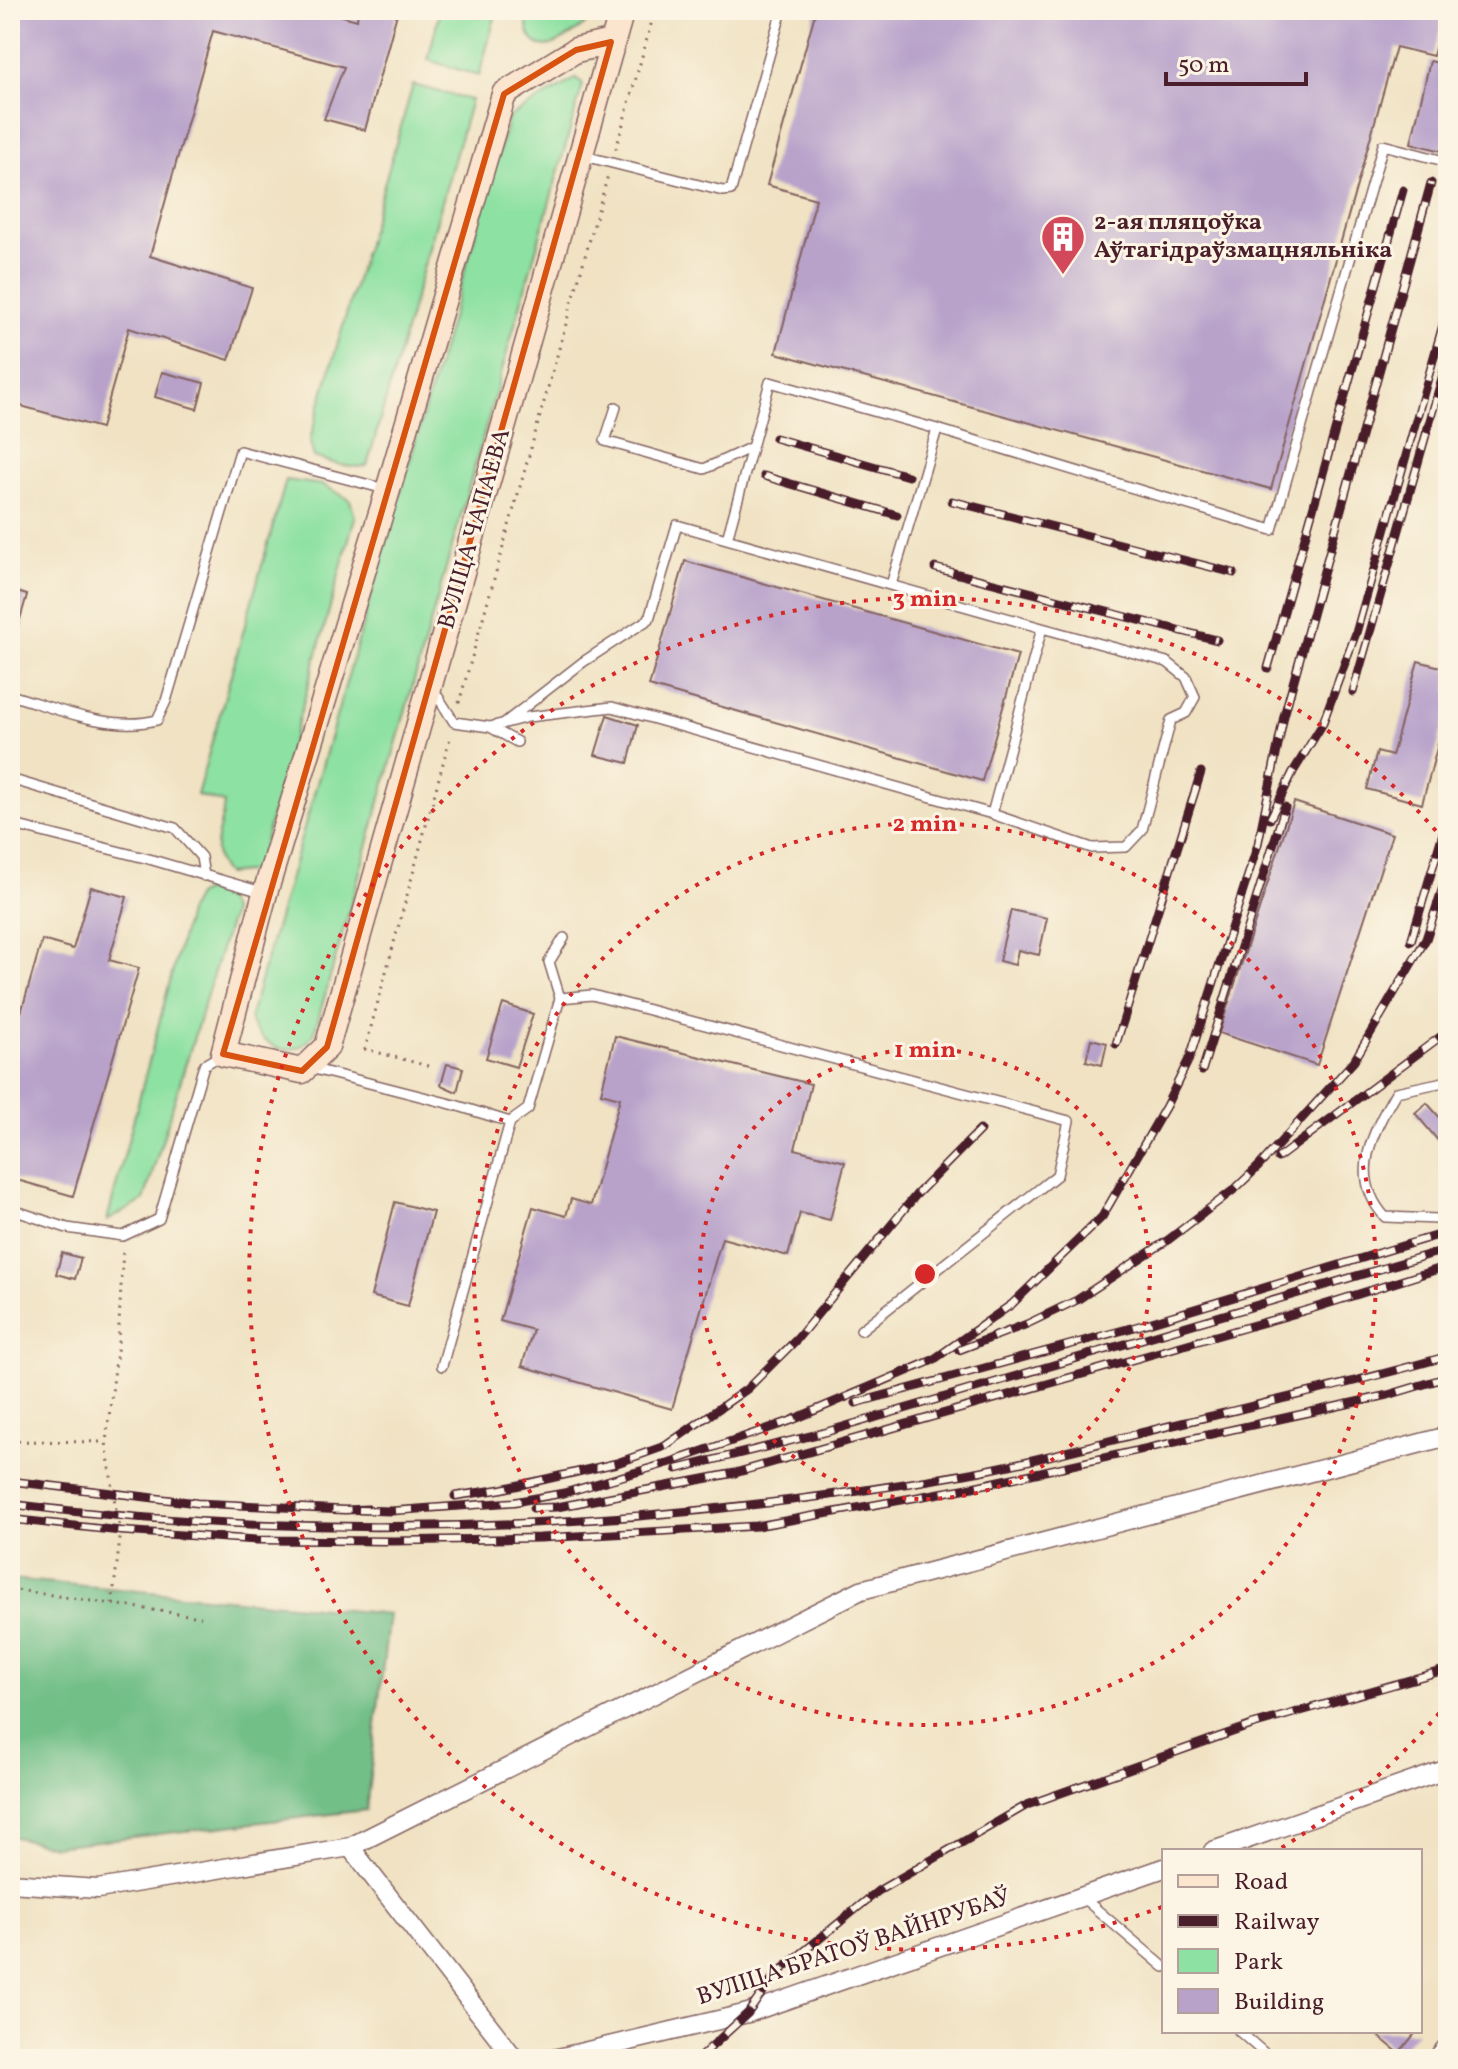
<svg xmlns="http://www.w3.org/2000/svg" width="1458" height="2069" font-family="Vollkorn,serif">
<rect width="100%" height="100%" fill="#fcf5e5"/>
<filter id="ink" filterUnits="userSpaceOnUse"><feTurbulence type="fractalNoise" baseFrequency=".0125" numOctaves="2"/><feDisplacementMap in="SourceGraphic" scale="16" xChannelSelector="R" yChannelSelector="G"/><feConvolveMatrix kernelMatrix="1 2 1 2 8 2 1 2 1" color-interpolation-filters="sRGB"/></filter>
<filter id="wash" filterUnits="userSpaceOnUse"><feTurbulence type="fractalNoise" baseFrequency=".006" numOctaves="4" result="noise"/><feDisplacementMap in="SourceGraphic" scale="32" xChannelSelector="R" yChannelSelector="G"/><feGaussianBlur stdDeviation="1.8" result="paint"/><feColorMatrix in="noise" values="0 0 0 0 0 0 0 0 0 0 0 0 0 0 0 0 0 1.4 0 .05"/><feComposite in="paint" operator="in"/></filter>
<g filter="url(#wash)">
<rect width="100%" height="100%" fill="#f0e2c3"/>
<path fill="#8de1a2" stroke="#6c8066" stroke-width="2" d="M 440,10 L 497,10 L 479,76 L 428,60 Z
M 529,10 L 599,10 L 596,16 C 580,27 544,63 530,36 C 525,27 527,19 529,10 Z
M 577,78 L 583,84 L 314,1034 C 310,1039 305,1045 299,1047 C 278,1056 252,1036 250,1016 L 509,117 Z
M 413,85 L 471,100 L 367,466 C 347,469 333,463 314,457 L 310,442 L 312,432 Z
M 286,480 L 323,485 L 350,500 L 355,517 L 260,858 L 255,871 L 226,874 C 205,852 223,828 224,803 L 197,795 Z
M 207,890 L 225,896 L 232,913 L 144,1200 L 107,1221 L 189,909 L 196,896 Z"/>
<path fill="#72bf88" stroke="#5e6f5a" stroke-width="2" d="M 10,1579 L 389,1614 L 366,1810 L 54,1846 L 10,1836 Z"/>
<g id="blocks">
<path fill="#b8a2ca" d="M 10,10 L 321,10 L 357,20 L 358,10 L 398,10 L 365,130 L 324,119 L 344,67 L 213,31 L 150,256 L 252,288 L 229,360 L 129,328 L 101,428 L 10,403 Z
M 816,10 L 1445,10 L 1433,56 L 1396,47 L 1271,489 L 776,353 L 816,199 L 767,185 Z
M 1430,61 L 1448,65 L 1448,125 L 1442,151 L 1411,143 Z
M 162,372 L 204,383 L 197,409 L 155,397 Z
M 685,561 L 1018,655 L 982,781 L 649,686 Z
M 10,590 L 27,595 L 14,640 L 10,639 Z
M 1418,661 L 1448,669 L 1448,707 L 1422,804 L 1367,789 L 1377,752 L 1392,756 Z
M 607,715 L 638,725 L 628,763 L 595,755 Z
M 1294,802 L 1392,834 L 1317,1065 L 1219,1033 Z
M 91,887 L 127,897 L 109,960 L 139,968 L 73,1196 L 10,1178 L 10,1051 L 42,940 L 73,949 Z
M 1011,910 L 1047,918 L 1039,955 L 1018,950 L 1015,965 L 999,961 Z
M 503,1004 L 533,1014 L 516,1067 L 486,1058 Z
M 615,1036 L 811,1084 L 795,1149 L 845,1162 L 830,1220 L 800,1213 L 788,1256 L 722,1238 L 672,1409 L 522,1366 L 533,1330 L 500,1321 L 533,1207 L 566,1216 L 571,1199 L 591,1205 L 620,1098 L 601,1093 Z
M 1091,1039 L 1107,1043 L 1102,1065 L 1086,1061 Z
M 447,1064 L 463,1068 L 457,1092 L 441,1085 Z
M 1427,1103 L 1448,1127 L 1448,1136 L 1440,1143 L 1415,1113 Z
M 395,1202 L 433,1212 L 408,1306 L 371,1296 Z
M 62,1253 L 81,1258 L 75,1279 L 56,1274 Z
M 1372,2031 L 1417,2031 L 1399,2053 Z"/>
</g>
</g>
<g filter="url(#ink)">
<use href="#blocks" fill-opacity="0" stroke="#846360" stroke-width="2"/>
<g fill="none" stroke-linecap="round" stroke-linejoin="round">
<g stroke="#846360" stroke-width="12">
<path id="lane" d="M 584,156 L 723,191 L 731,190 L 782,10
M 616,407 L 605,441 L 704,469 L 752,447
M 727,539 L 770,382 L 937,429
M 891,585 L 937,429 L 1272,530 L 1383,145 L 1448,162
M 433,689 L 454,722 L 490,727 L 517,742
M 10,695 C 56,708 109,732 157,720 L 166,701 L 240,451 L 385,489
M 490,727 L 528,717 L 612,707 L 992,814 L 1042,628 L 677,525 L 649,619 L 583,662 L 503,724
M 10,779 L 175,828 L 201,857 L 204,876
M 992,814 L 1092,848 L 1126,847 L 1142,830 L 1171,720 L 1186,713 L 1195,697 L 1186,677 L 1167,662 L 1042,628
M 10,824 L 149,859 L 265,893
M 560,998 L 592,995 L 1069,1121 L 1057,1175 L 861,1330
M 310,1068 L 455,1105 L 510,1122 L 442,1366
M 1448,1081 L 1396,1092 C 1373,1132 1348,1176 1385,1217 L 1438,1219 L 1448,1216
M 510,1122 L 528,1109 L 560,998 L 549,962 L 564,938
M 10,1209 L 67,1228 L 123,1236 L 159,1219 L 204,1065 L 223,1054
M 1082,1897 L 1164,1967
M 1239,2031 L 1271,2059
M 1431,2059 L 1448,2039"/>
</g>
<g stroke="#846360" stroke-width="21">
<path id="street" d="M 1213,1851 L 1448,1769
M 10,1883 L 98,1889 L 350,1847
M 515,2059 L 350,1847 L 861,1590 L 1448,1436
M 554,2059 L 748,2013 L 1164,1868"/>
</g>
<g stroke="#846360" stroke-width="27">
<path id="secondary" d="M 611,42 L 576,50 L 504,94 L 388,490 L 265,893 L 223,1054 L 302,1071 L 327,1047 L 622,10"/>
</g>
<path stroke="#846360" stroke-width="3" stroke-dasharray="2 6" stroke-linecap="butt" d="M 616,149 L 655,10
M 459,703 L 608,175
M 428,1066 L 365,1049 L 451,734
M 10,1441 L 106,1442
M 10,1589 L 201,1617
M 112,1604 L 121,1531 L 117,1517 L 106,1442 L 118,1343 L 123,1248"/>
<use href="#lane" stroke="#fff" stroke-width="9"/>
<use href="#street" stroke="#fff" stroke-width="18"/>
<use href="#secondary" stroke="#fce5cf" stroke-width="24"/>
<g stroke="#4a1f2b" stroke-width="9">
<path id="rail" d="M 775,438 L 908,476
M 764,476 L 897,515
M 952,501 L 1234,573
M 935,568 L 1217,640
M 1268,668 L 1403,190
M 1353,692 L 1448,357
M 1270,819 L 1293,772 L 1322,725 L 1356,633 L 1448,307
M 1411,941 L 1448,816
M 1116,1044 L 1201,772
M 1202,1071 L 1285,807
M 1278,1158 L 1448,1031
M 959,1350 L 1027,1324 L 1077,1300 L 1168,1240 L 1236,1188 L 1258,1167 L 1354,1061 L 1426,939 L 1448,872
M 856,1403 L 1142,1325 L 1448,1232
M 677,1469 L 826,1432 L 1448,1249
M 10,1481 L 197,1503 L 345,1510 L 368,1509
M 455,1496 L 502,1489 L 617,1463 L 665,1446 L 747,1389 L 797,1339 L 916,1195 L 980,1130
M 10,1504 C 327,1544 650,1529 965,1474 C 1039,1461 1112,1439 1186,1422 C 1273,1401 1361,1381 1448,1356
M 533,1508 L 557,1507 L 735,1473 L 1314,1308 L 1448,1266
M 359,1510 L 391,1511 L 514,1502 L 564,1493 L 668,1463 L 790,1421 L 933,1360 L 1012,1304 L 1102,1217 L 1166,1106 L 1190,1057 L 1258,844 L 1284,716 L 1431,183
M 10,1519 L 121,1531 L 257,1540 L 394,1541 L 540,1538 L 757,1526 L 968,1488 L 1388,1395 L 1448,1377
M 698,2059 L 748,2013 L 775,1975 L 878,1891 L 1027,1805 L 1252,1725 L 1448,1669"/>
</g>
<use href="#rail" stroke="#fcf5e5" stroke-width="6" stroke-dasharray="18" stroke-linecap="butt"/>
</g>
</g>
<path fill="none" stroke="#d8530f" stroke-width="6" stroke-linejoin="round" d="M 611,42 L 327,1047 L 302,1071 L 223,1054 L 504,94 L 576,50 Z"/>
<g fill="none" stroke="#d62828" stroke-width="4" stroke-dasharray="4 8">
<circle cx="925" cy="1274" r="225"/>
<circle cx="925" cy="1274" r="451"/>
<path d="M1447 1704A676 676 0 0 1 1278 1850M1162 1907A676 676 0 1 1 1447 844"/>
</g>
<defs>
<g id="building-pin" transform="scale(2.3)"><path d="M0 17L-7.5 6A9.5 9.5 0 1 1 7.5 6Z" fill="#d1495b" stroke="#fcf5e5"/><path d="M-4-6H4V6H1V3H-1V6H-4ZM-2.5-4.3h1.7v1.8h-1.7ZM.8-4.3h1.7v1.8H.8ZM-2.5-1h1.7V.8h-1.7ZM.8-1h1.7V.8H.8Z" fill="#fff"/></g>
</defs>
<g fill-rule="evenodd">
<use href="#building-pin" x="1063" y="237"/>
</g>
<g text-anchor="middle" dominant-baseline="central" stroke-width="6" stroke-linejoin="round" paint-order="stroke">
<g font-size="24" font-weight="bold" fill="#4a1f2b" stroke="#fcf5e5" text-anchor="start">
<text x="1094" y="223">2-ая пляцоўка<tspan x="1094" dy="28">Аўтагідраўзмацняльніка</tspan></text>
</g>
<g font-size="24" fill="#4a1f2b" stroke="#fcf5e5">
<text transform="translate(475 529) rotate(-74)">ВУЛІЦА ЧАПАЕВА</text>
<text transform="translate(854 1948) rotate(-18)">ВУЛІЦА БРАТОЎ ВАЙНРУБАЎ</text>
</g>
</g>
<circle cx="925" cy="1274" r="12" fill="#d62828" stroke="#fcf5e5" stroke-width="4"/>
<g font-size="24" text-anchor="middle" font-weight="bold" fill="#d62828" stroke="#fcf5e5" stroke-width="6" stroke-linejoin="round" paint-order="stroke">
<text x="925" y="606">3 min</text>
<text x="925" y="831">2 min</text>
<text x="925" y="1057">1 min</text>
</g>
<rect width="1458" height="2069" fill="none" stroke="#fcf5e5" stroke-width="40"/>
<rect x="1162" y="1849" width="260" height="184" fill="#fcf5e5" stroke="#b59f9b" stroke-width="2"/>
<rect x="1178" y="1875" width="40" height="12" fill="#fce5cf" stroke="#b59f9b" stroke-width="2"/>
<text x="1234" y="1889" font-size="24" fill="#4a1f2b">Road</text>
<rect x="1178" y="1915" width="40" height="12" fill="#4a1f2b" stroke="#b59f9b" stroke-width="2"/>
<text x="1234" y="1929" font-size="24" fill="#4a1f2b">Railway</text>
<rect x="1178" y="1949" width="40" height="24" fill="#8de1a2" stroke="#b59f9b" stroke-width="2"/>
<text x="1234" y="1969" font-size="24" fill="#4a1f2b">Park</text>
<rect x="1178" y="1989" width="40" height="24" fill="#b8a2ca" stroke="#b59f9b" stroke-width="2"/>
<text x="1234" y="2009" font-size="24" fill="#4a1f2b">Building</text>
<path d="M1166 72v12h140v-12" fill="none" stroke="#4a1f2b" stroke-width="4"/>
<text x="1178" y="72" font-size="24" fill="#4a1f2b" stroke="#fcf5e5" stroke-width="6" paint-order="stroke">50 m</text>
</svg>
